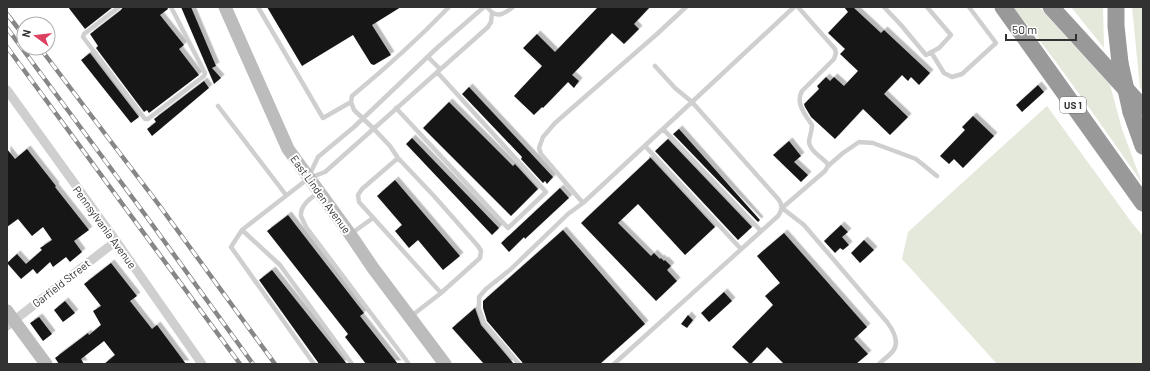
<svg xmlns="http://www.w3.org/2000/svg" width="1150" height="371" font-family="Barlow,sans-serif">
<defs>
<filter id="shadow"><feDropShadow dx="3.5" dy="-3.5" stdDeviation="0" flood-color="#0004"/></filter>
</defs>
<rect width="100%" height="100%" fill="#fff"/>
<path fill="#e4e9dc" d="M 1013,7 L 1039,7 L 1110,85 L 1122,129 L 1142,183 C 1100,123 1059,63 1013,7 Z
M 1071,7 L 1103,7 L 1104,48 Z
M 1132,7 L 1143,7 L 1143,91 L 1140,88 Z
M 1047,106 L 1132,223 L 1143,236 L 1143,364 L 997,364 L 902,259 L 908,232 Z"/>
<path fill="#191919" filter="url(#shadow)" d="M 68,7 L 113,7 L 85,29 Z
M 123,7 L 167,7 L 168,9 L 160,15 L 184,45 L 179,49 L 199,75 L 149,113 L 147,110 L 144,112 L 96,48 L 98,46 L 90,34 L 121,10 Z
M 181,7 L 191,7 L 216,66 L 212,68 L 221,78 L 214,84 Z
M 267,7 L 401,7 L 372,25 L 391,55 L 374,65 L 371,64 L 353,35 L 302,66 Z
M 598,7 L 650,7 L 634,24 L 639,29 L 624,44 L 612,33 L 572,75 L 579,81 L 574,88 L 568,82 L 543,108 L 542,107 L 534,115 L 514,96 L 542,66 L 523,48 L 537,34 L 555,52 Z
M 844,7 L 853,7 L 881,33 L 884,30 L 930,73 L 919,85 L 911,77 L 908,81 L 902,75 L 884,94 L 908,117 L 890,135 L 863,109 L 835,139 L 811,117 L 805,107 L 804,104 L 819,89 L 817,86 L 826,77 L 830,81 L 834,77 L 844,86 L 858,71 L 840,54 L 845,49 L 828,33 L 848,12 Z
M 90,53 L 139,117 L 131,123 L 81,60 Z
M 204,81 L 209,88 L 152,136 L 147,129 L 156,122 L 154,119 Z
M 1038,85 L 1044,92 L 1022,112 L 1016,105 Z
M 469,87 L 553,177 L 547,184 L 545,181 L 543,183 L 521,159 L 522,157 L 462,94 Z
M 449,102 L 513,166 L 515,164 L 538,189 L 511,216 L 423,128 Z
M 973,116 L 994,136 L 963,168 L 954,159 L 949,164 L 940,156 L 965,130 L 962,127 Z
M 679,129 L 760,220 L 758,222 L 673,134 Z
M 412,138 L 499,228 L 492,235 L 406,144 Z
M 668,139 L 752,227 L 738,240 L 655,151 Z
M 789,141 L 801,156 L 794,162 L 808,175 L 801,182 L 773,155 Z
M 7,149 L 15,159 L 27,149 L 56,186 L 55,187 L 89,230 L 74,241 L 82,252 L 70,262 L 66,257 L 53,267 L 50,262 L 37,274 L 33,269 L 21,279 L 7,263 L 17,254 L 26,264 L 42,250 L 40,248 L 52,240 L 43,227 L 32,236 L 18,219 L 7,227 Z
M 649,156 L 715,227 L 685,255 L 638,204 L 618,223 L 651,256 L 654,253 L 660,259 L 661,258 L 664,261 L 665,260 L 671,266 L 667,270 L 677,281 L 656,301 L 581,223 L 650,158 Z
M 395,180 L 460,256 L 443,270 L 418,240 L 409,248 L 395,231 L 402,225 L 377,196 Z
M 560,188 L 569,198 L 525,239 L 524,237 L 509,252 L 501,243 Z
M 288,215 L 364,313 L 360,316 L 398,364 L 366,364 L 345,337 L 348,334 L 267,231 Z
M 841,225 L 848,232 L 842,237 L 849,245 L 843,250 L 840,248 L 835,253 L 824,241 Z
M 563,230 L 645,324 L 600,364 L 523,364 L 522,362 L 487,321 L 483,308 L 483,301 Z
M 784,233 L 867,327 L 854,339 L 868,354 L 856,364 L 784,364 L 767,347 L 751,364 L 750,364 L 732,347 L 773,305 L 765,296 L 780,283 L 757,256 Z
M 864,240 L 874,250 L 860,263 L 851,253 Z
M 111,263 L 137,296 L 130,301 L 152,329 L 157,325 L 186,364 L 104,364 L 115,355 L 104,341 L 81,359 L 84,364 L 59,364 L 55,358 L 88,333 L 89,335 L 101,325 L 93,311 L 101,306 L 84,284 Z
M 272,270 L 347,364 L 319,364 L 317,361 L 259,280 Z
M 724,292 L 732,301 L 709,322 L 701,313 Z
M 65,301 L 75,313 L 63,322 L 54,310 Z
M 475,308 L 481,325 L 514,364 L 484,364 L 452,328 Z
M 688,315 L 693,320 L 687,328 L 681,324 Z
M 39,317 L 52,334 L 43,341 L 30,323 Z"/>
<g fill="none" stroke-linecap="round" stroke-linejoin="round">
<path stroke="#cfcfcf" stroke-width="4.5" d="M 119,7 L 84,34 L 83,37 L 145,119 L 148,119 L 204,76 L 205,73 L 171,7
M 258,7 L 323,118 L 351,102
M 487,7 C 496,19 503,15 513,7
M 798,7 L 835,49 L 836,53 L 834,59 L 802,91 C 795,103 805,114 812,125 C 812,130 810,135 809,141 C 809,150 821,157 827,163 L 828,166 L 825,171 L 782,208 L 804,225 L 887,322 C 893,330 900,342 893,351 C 889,356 883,360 879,364
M 884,7 L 901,25 L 926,55 L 939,48 L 951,35 L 927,7
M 931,52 L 944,73 L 952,77 L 962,74 L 996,43 L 969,7
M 428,57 L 440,69
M 655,66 L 675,88 L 692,102 L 583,203 L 541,154 L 539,148 L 543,137 L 555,123 L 657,34 L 686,7
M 218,106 L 286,195
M 396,108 L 508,228 L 546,192 L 437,72
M 663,129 L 761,231
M 645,146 L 741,249
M 398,158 L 362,189 L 358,195 L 359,202 L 441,293
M 828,166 L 843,153 L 859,142 L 873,143 L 916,159 L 937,176
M 309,176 L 318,157 L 354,127 L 438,47 L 484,7
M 318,193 C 311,198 300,205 301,216 C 302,219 305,224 306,227 L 409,364
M 242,230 L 231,247 L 314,364
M 352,233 L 373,218
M 410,317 L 441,293 L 480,258 L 481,251 L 478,246 L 434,196 L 398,158 L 390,146 L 374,129 L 354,110 L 351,102 L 352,96 C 386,68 418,39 449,7
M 352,364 L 280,265 L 242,230 L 309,178 L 325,172 L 488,27 L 491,22 L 492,13
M 519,364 L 484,323 L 479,309 L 479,297 L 486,289 L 511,269 L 568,214 L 583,203
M 614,364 L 778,216 C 782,210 783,206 779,200 L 692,102 L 794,7"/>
<path stroke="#cfcfcf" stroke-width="9" d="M 7,90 L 116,241 L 202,364
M 7,326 L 116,241"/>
<path stroke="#bcbcbc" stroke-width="13" d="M 225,7 L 288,149 L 350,234 L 373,268 L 445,364
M 7,311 L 46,364"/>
<path stroke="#999" stroke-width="17" d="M 1003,7 L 1143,203
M 1051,7 L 1143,108
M 1116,7 L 1116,26 L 1120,63
M 1131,112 L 1143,146"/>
<g stroke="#878787" stroke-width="4.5">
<path id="rail" d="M 7,14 L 24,36
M 7,28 L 146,216 L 253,364
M 7,47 L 240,364
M 40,48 L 159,205 L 275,364"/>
</g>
<use href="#rail" stroke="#fff" stroke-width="3" stroke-dasharray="9" stroke-linecap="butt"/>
<path stroke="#999" stroke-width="17" d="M 1120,63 L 1131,112"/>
</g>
<g text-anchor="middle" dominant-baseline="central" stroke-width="4" stroke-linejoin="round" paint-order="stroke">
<rect fill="#fff" stroke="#707070" stroke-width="1" x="1060" y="97" width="26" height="16" rx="3"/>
<g font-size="10" font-weight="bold" fill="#323232">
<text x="1073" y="105">US 1</text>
</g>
<g font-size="11" fill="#323232" stroke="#fff">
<text transform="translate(321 194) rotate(54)">East Linden Avenue</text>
<text transform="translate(105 227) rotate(54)">Pennsylvania Avenue</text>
<text transform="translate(61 283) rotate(-38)">Garfield Street</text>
</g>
</g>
<rect width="1150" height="371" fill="none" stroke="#323232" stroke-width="16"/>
<g transform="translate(36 36) rotate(285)"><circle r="19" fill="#ffffff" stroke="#adadad"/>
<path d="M0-3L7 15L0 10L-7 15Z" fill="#dc4161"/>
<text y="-6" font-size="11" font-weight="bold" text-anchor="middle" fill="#323232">N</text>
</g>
<path d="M1006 34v6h70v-6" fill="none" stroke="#323232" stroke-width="2"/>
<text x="1012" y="34" font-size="12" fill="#323232" stroke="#ffffff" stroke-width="3" paint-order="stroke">50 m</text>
</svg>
